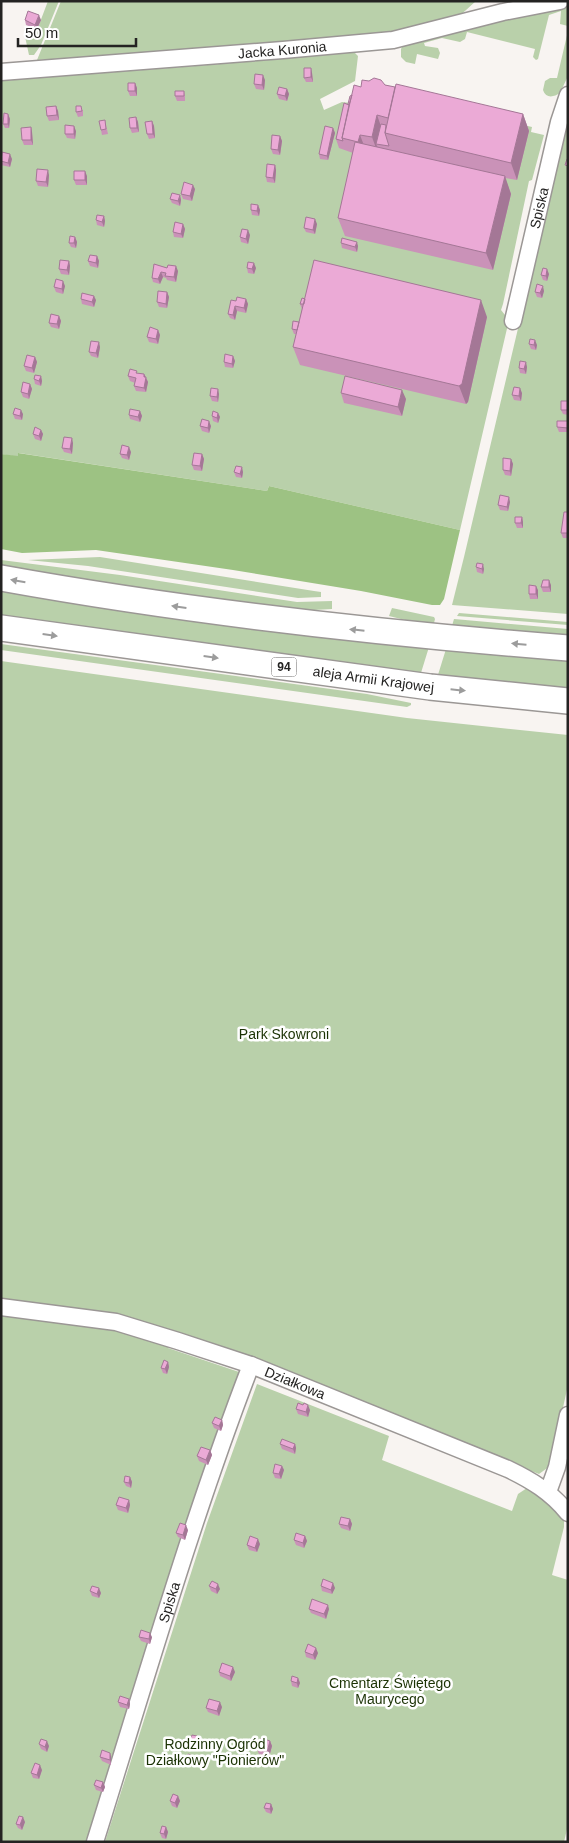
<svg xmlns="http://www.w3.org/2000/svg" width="569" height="1843" font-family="Arial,sans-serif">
<rect width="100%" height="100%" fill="#f8f4f1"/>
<path fill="#b9d0aa" d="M 48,1 L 59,1 L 41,45 L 34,55 L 29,55 L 24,32 L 25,26 L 37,30 Z
M 61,1 L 476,1 L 455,20 L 405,31 L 217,49 L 37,60 Z
M 568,5 L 568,26 L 560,24 L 561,11 L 549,15 L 538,59 L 536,60 L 533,57 L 535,49 L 467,32 L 465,39 L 460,42 L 442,38 L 424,43 L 425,46 L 438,48 L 440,53 L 438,59 L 417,54 L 415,64 L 406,62 L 401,57 L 401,49 L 403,45 L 503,18 Z
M 568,31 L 568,76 L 560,93 C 554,97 546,99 543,90 L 545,81 L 550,78 L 557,78 Z
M 353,51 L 358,56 L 355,81 L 320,99 L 324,110 L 342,102 L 351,103 L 364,89 L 532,127 L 531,132 L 544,135 L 532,180 L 529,181 L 503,304 L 501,310 L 509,320 L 460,530 L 269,486 L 267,491 L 19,453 L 18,457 L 1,454 L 1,81 C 119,71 236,65 353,51 Z
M 568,117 L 568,614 L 452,605 L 464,557 Z
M 100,557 L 314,591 L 321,592 L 321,597 L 298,598 L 88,566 L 28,560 Z
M 1,560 L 120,575 L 297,602 L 332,601 L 332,609 L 296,611 L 29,573 L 1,568 Z
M 1,588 L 429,647 L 420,676 L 1,620 Z
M 392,608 L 434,617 L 435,619 L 433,627 L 389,616 Z
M 459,613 L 568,622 L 568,625 L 457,616 Z
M 454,619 L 568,629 L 568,638 L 451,629 Z
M 1,644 L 367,694 L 411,703 L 411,705 L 407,707 L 1,650 Z
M 446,649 L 568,659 L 568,691 L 437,678 Z
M 1,661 L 407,718 L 568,735 L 568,1385 L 550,1466 L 539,1474 L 408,1423 L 237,1352 L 227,1351 L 172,1334 L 168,1348 L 242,1373 L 88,1842 L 1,1842 Z
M 257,1384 L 389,1436 L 382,1460 L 512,1511 L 518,1494 L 530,1486 L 564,1519 L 564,1527 L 552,1575 L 568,1580 L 568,1825 L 564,1842 L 105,1842 L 207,1523 Z"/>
<path fill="#9dc283" d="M 18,453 L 267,491 L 269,486 L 460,530 L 444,599 L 440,605 L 432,605 L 361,591 L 233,570 L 96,550 L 22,553 L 1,549 L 1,454 L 18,456 Z"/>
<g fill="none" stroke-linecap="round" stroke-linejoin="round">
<g stroke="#9b9795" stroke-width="19">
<g id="street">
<path id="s1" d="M 1,72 L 283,50 L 393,40 L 503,12 L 560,1"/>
<path id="s2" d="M 513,321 L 559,122 L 568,95"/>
<path id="s3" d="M 1,1307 L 116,1322 L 178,1341 L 251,1365 L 508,1469 C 531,1480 551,1492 568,1513"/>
<path d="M 548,1492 L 557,1467 L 568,1415"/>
<path id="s4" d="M 95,1842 C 145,1682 191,1521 251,1365"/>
</g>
</g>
<g stroke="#9b9795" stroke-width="28">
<g id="primary">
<path d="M 1,578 C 189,612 378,633 568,648"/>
<path id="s5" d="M 1,628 L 430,687 L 568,701"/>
</g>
</g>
<use href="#street" stroke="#fff" stroke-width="16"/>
<use href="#primary" stroke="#fff" stroke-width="25"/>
</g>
<path fill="#ca92b8" d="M 25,20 L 41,20 L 37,29 L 26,25 Z
M 312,73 L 313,82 L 306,82 L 304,78 Z
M 265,80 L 264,90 L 256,89 L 254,84 Z
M 135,83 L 137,88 L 137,96 L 130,96 L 128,91 Z
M 385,85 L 523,114 L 529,131 L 517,180 L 505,178 L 511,194 L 493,270 L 345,236 L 338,218 L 353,153 L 339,148 L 336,139 L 348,104 L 361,87 Z
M 287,89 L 289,94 L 287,101 L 279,99 L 277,94 Z
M 184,91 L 185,96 L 185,101 L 177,101 L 175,96 Z
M 56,106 L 58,111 L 59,120 L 49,121 L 47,116 Z
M 83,110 L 83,116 L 78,117 L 76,112 Z
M 8,114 L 10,119 L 9,128 L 5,128 L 3,124 Z
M 136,117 L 138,122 L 139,132 L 132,133 L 130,128 Z
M 105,120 L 106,125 L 108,134 L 102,135 L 101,130 Z
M 152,121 L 154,126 L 155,138 L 149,139 L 147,134 Z
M 31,127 L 32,132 L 33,145 L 24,145 L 22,140 Z
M 333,128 L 335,133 L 328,160 L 320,159 L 319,154 Z
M 76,131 L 75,139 L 67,138 L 65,134 Z
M 280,136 L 282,141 L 280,155 L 273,154 L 271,149 Z
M 1,155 L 12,159 L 10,167 L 1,165 Z
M 275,165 L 276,170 L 275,183 L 267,182 L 266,177 Z
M 49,175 L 48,187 L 38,186 L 36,181 Z
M 87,176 L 87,185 L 76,185 L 74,180 Z
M 195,189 L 192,201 L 183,199 L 181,194 Z
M 180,195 L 181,200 L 180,206 L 172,203 L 170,199 Z
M 258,205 L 260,210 L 259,216 L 252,215 L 251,210 Z
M 104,216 L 105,221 L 104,227 L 97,225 L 96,220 Z
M 183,224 L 185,229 L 183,238 L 174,237 L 173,232 Z
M 317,224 L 315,234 L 306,232 L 304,228 Z
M 250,235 L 248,244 L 241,242 L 240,237 Z
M 75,237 L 77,242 L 76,248 L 71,247 L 69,243 Z
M 341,243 L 358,246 L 357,252 L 342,248 Z
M 97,256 L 99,261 L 98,268 L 90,266 L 88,261 Z
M 69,261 L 70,266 L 69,275 L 61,274 L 59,269 Z
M 154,264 L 178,271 L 176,282 L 167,280 L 166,278 L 163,277 L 160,284 L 153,282 L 152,278 Z
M 247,268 L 256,268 L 254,274 L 248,273 Z
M 549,274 L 547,281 L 543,280 L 541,275 Z
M 65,286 L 63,294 L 56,292 L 54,287 Z
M 544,291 L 542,298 L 537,297 L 535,292 Z
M 167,292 L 169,297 L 167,308 L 159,307 L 157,302 Z
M 81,299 L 96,300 L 94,307 L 82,304 Z
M 246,299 L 248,304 L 246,313 L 237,311 L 235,320 L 230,318 L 228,314 L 236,301 Z
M 300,304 L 487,317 L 468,402 L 466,404 L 300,365 L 293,347 L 296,334 L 294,334 L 292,329 L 299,322 L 302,309 Z
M 59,316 L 61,321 L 59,329 L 51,327 L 49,323 Z
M 158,330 L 160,335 L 158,344 L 149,342 L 147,337 Z
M 529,344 L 537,345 L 536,350 L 531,349 Z
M 100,347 L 98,358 L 91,356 L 89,352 Z
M 233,356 L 235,361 L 233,368 L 225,367 L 224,362 Z
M 35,357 L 37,362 L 34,373 L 26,371 L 24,366 Z
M 527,367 L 526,374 L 520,373 L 519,368 Z
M 138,373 L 144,374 L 146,377 L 148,382 L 146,392 L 136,391 L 134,386 L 135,383 L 130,381 L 128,376 Z
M 41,376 L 42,381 L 41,386 L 35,384 L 34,379 Z
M 30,384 L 32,389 L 29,399 L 23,397 L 21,392 Z
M 341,393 L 406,399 L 402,416 L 344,403 Z
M 522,393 L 521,401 L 514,400 L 512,395 Z
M 219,394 L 218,402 L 212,401 L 210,396 Z
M 568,401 L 568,415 L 563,414 L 561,410 Z
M 140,411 L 142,416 L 140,422 L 130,419 L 129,415 Z
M 218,413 L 220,417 L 218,423 L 213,421 L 212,416 Z
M 13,414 L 23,414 L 22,420 L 15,419 Z
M 568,421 L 568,432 L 559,432 L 557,427 Z
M 200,426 L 211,426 L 209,433 L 202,431 Z
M 41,430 L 43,434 L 41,441 L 35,439 L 33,434 Z
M 73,443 L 72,454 L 64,452 L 62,448 Z
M 131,452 L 129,460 L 122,458 L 120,454 Z
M 202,454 L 204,459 L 202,471 L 194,470 L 192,465 Z
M 511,459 L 513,464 L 511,476 L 505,475 L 503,470 Z
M 234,472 L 243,472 L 242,478 L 236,477 Z
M 510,502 L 508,511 L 500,510 L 498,505 Z
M 568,512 L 568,538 L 563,538 L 561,533 Z
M 522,517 L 523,522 L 523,528 L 517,528 L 515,523 Z
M 476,567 L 484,569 L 483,574 L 477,572 Z
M 551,585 L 551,592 L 543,592 L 541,587 Z
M 538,590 L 538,599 L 530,599 L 529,594 Z
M 168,1362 L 169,1367 L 167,1374 L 163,1373 L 161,1368 Z
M 296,1409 L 310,1410 L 308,1417 L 298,1414 Z
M 222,1420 L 223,1425 L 221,1431 L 214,1428 L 212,1423 Z
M 280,1444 L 295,1444 L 296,1448 L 295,1454 L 282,1449 Z
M 210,1450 L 212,1455 L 208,1465 L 199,1461 L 197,1456 Z
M 282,1466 L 284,1470 L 281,1479 L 275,1478 L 273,1473 Z
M 130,1477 L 132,1482 L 131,1488 L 126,1486 L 124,1482 Z
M 129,1500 L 130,1505 L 128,1513 L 118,1510 L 116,1505 Z
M 350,1519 L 352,1524 L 350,1531 L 341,1528 L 339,1524 Z
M 188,1530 L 185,1540 L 178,1537 L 176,1533 Z
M 305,1536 L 307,1541 L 304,1548 L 296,1545 L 294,1540 Z
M 260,1544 L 257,1552 L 249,1550 L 247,1545 Z
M 209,1586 L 220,1589 L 217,1594 L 211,1591 Z
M 321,1586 L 335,1588 L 332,1594 L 322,1591 Z
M 90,1591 L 101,1593 L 99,1598 L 92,1596 Z
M 309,1609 L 329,1609 L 326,1619 L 311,1613 Z
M 139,1637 L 152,1637 L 150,1644 L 141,1641 Z
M 305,1652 L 318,1653 L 315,1660 L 306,1657 Z
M 219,1672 L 235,1672 L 231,1681 L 220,1676 Z
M 298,1678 L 300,1683 L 298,1688 L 292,1686 L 291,1681 Z
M 129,1699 L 130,1704 L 129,1709 L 120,1707 L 118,1702 Z
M 222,1707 L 219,1716 L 208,1712 L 206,1708 Z
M 197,1736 L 199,1741 L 197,1747 L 192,1745 L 190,1740 Z
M 270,1741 L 272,1746 L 269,1757 L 259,1754 L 257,1749 Z
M 39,1744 L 49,1746 L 47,1752 L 41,1749 Z
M 110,1753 L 111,1757 L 111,1765 L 102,1761 L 100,1757 Z
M 195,1757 L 196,1761 L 195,1766 L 188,1764 L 186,1759 Z
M 42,1770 L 39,1779 L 33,1778 L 31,1773 Z
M 103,1782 L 105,1787 L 103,1792 L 96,1790 L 94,1785 Z
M 178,1796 L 180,1801 L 177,1808 L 172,1806 L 170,1801 Z
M 271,1804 L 273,1809 L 271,1814 L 266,1812 L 264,1808 Z
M 25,1822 L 22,1830 L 18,1828 L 16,1824 Z
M 166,1827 L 168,1832 L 166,1839 L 162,1838 L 160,1833 Z"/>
<path fill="#a47796" d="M 39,15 L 41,20 L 37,29 L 35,25 Z
M 311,68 L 312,73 L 313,82 L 311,77 Z
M 263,75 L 265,80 L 264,90 L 262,85 Z
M 135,83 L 137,88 L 137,96 L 135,91 Z
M 287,89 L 289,94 L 287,101 L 285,96 Z
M 56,106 L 58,111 L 59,120 L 57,115 Z
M 8,114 L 10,119 L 9,128 L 8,124 Z
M 523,114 L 529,131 L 517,180 L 511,163 Z
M 377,115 L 382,129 L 376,144 L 378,148 L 377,151 L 372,137 Z
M 136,117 L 138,122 L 139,132 L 137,128 Z
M 152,121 L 154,126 L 155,138 L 153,134 Z
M 74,126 L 76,131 L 75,139 L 74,134 Z
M 31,127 L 32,132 L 33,145 L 31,140 Z
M 333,128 L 335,133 L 328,160 L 327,156 Z
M 360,135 L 365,148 L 363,155 L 358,142 Z
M 280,136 L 282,141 L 280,155 L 278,150 Z
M 10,154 L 12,159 L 10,167 L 8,163 Z
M 275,165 L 276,170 L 275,183 L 273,178 Z
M 48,170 L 49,175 L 48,187 L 46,182 Z
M 85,171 L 87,176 L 87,185 L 85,180 Z
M 505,176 L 511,194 L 493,270 L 486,253 Z
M 193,185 L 195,189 L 192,201 L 190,196 Z
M 180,195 L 181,200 L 180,206 L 178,201 Z
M 258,205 L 260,210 L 259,216 L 257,211 Z
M 104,216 L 105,221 L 104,227 L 102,222 Z
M 315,219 L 317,224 L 315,234 L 313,230 Z
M 183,224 L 185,229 L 183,238 L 181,234 Z
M 248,230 L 250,235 L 248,244 L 246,239 Z
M 75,237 L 77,242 L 76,248 L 74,243 Z
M 357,242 L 358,246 L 357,252 L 355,247 Z
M 97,256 L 99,261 L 98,268 L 96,263 Z
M 69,261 L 70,266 L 69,275 L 67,270 Z
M 254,263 L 256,268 L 254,274 L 252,269 Z
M 176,266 L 178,271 L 176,282 L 174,277 Z
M 547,269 L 549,274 L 547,281 L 546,276 Z
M 161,272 L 163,277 L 160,284 L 158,279 Z
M 63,281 L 65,286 L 63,294 L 62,289 Z
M 543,286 L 544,291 L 542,298 L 540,293 Z
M 167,292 L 169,297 L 167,308 L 166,304 Z
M 94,296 L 96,300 L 94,307 L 92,302 Z
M 246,299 L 248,304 L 246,313 L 244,308 Z
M 481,300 L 487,317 L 468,402 L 466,404 L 459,386 Z
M 235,306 L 237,311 L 235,320 L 233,315 Z
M 59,316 L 61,321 L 59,329 L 57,324 Z
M 158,330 L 160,335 L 158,344 L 156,339 Z
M 535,340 L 537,345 L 536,350 L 534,345 Z
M 99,342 L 100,347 L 98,358 L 96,353 Z
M 233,356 L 235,361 L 233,368 L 232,364 Z
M 35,357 L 37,362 L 34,373 L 32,368 Z
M 526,362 L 527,367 L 526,374 L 524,369 Z
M 144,374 L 148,382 L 146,392 L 144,388 Z
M 41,376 L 42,381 L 41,386 L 39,381 Z
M 30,384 L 32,389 L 29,399 L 28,394 Z
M 520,388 L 522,393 L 521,401 L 519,396 Z
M 218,389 L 219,394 L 218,402 L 217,397 Z
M 402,390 L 406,399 L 402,416 L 398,407 Z
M 21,410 L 23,414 L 22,420 L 20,416 Z
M 140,411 L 142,416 L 140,422 L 138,417 Z
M 218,413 L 220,417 L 218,423 L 217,418 Z
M 209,421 L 211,426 L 209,433 L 208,428 Z
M 41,430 L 43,434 L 41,441 L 39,436 Z
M 72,438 L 73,443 L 72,454 L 70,449 Z
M 129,447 L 131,452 L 129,460 L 127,455 Z
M 202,454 L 204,459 L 202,471 L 200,466 Z
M 511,459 L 513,464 L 511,476 L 510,471 Z
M 242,467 L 243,472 L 242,478 L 240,474 Z
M 509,497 L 510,502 L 508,511 L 507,507 Z
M 522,517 L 523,522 L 523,528 L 521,523 Z
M 483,564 L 484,569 L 483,574 L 482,569 Z
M 549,580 L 551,585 L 551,592 L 549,587 Z
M 536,586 L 538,590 L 538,599 L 536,594 Z
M 168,1362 L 169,1367 L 167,1374 L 165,1369 Z
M 308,1405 L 310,1410 L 308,1417 L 306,1412 Z
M 222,1420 L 223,1425 L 221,1431 L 219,1426 Z
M 295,1444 L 296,1448 L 295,1454 L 293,1449 Z
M 210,1450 L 212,1455 L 208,1465 L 206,1460 Z
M 282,1466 L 284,1470 L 281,1479 L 279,1474 Z
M 130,1477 L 132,1482 L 131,1488 L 129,1483 Z
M 129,1500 L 130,1505 L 128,1513 L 126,1508 Z
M 350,1519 L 352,1524 L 350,1531 L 348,1526 Z
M 186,1525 L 188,1530 L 185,1540 L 183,1535 Z
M 305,1536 L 307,1541 L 304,1548 L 303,1543 Z
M 258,1539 L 260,1544 L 257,1552 L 255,1548 Z
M 333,1583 L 335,1588 L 332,1594 L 331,1590 Z
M 218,1584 L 220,1589 L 217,1594 L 216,1589 Z
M 99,1588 L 101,1593 L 99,1598 L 97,1594 Z
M 328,1605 L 329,1609 L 326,1619 L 324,1614 Z
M 150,1633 L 152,1637 L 150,1644 L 149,1639 Z
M 316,1648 L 318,1653 L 315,1660 L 313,1655 Z
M 233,1667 L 235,1672 L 231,1681 L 230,1676 Z
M 298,1678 L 300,1683 L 298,1688 L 297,1683 Z
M 129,1699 L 130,1704 L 129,1709 L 127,1705 Z
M 220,1702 L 222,1707 L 219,1716 L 217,1711 Z
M 197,1736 L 199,1741 L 197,1747 L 196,1742 Z
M 47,1741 L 49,1746 L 47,1752 L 45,1747 Z
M 270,1741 L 272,1746 L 269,1757 L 267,1752 Z
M 110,1753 L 111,1757 L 111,1765 L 110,1760 Z
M 195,1757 L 196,1761 L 195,1766 L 193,1761 Z
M 40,1765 L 42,1770 L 39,1779 L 37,1775 Z
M 103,1782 L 105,1787 L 103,1792 L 101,1788 Z
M 178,1796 L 180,1801 L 177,1808 L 175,1803 Z
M 271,1804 L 273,1809 L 271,1814 L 270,1809 Z
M 23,1817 L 25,1822 L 22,1830 L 20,1825 Z
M 166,1827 L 168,1832 L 166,1839 L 164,1834 Z"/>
<path fill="#ebaad6" stroke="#a47796" d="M 28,11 L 39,15 L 35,25 L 25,20 Z
M 304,68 L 311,68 L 311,77 L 304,78 Z
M 255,74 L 263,75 L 262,85 L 254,84 Z
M 374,78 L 381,80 L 385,85 L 395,87 L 388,118 L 377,115 L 372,137 L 360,135 L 358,142 L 342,138 L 354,85 L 361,87 L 362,80 L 369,81 Z
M 128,83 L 135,83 L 135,91 L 128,91 Z
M 396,84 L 523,114 L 511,163 L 385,133 Z
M 279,87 L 287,89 L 285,96 L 277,94 Z
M 175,91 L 184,91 L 184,96 L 175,96 Z
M 352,95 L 349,105 L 348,104 L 350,96 Z
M 344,103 L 349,105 L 342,138 L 343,141 L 336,139 Z
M 56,106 L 57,115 L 47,116 L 46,107 Z
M 76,106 L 81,106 L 82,111 L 76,112 Z
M 4,113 L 8,114 L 8,124 L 3,124 Z
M 136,117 L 137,128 L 130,128 L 129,118 Z
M 105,120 L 106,129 L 101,130 L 99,121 Z
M 152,121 L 153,134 L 147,134 L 145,122 Z
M 381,124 L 386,125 L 385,133 L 389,146 L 376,144 Z
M 65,125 L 74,126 L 74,134 L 65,134 Z
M 325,126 L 333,128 L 327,156 L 319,154 Z
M 31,127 L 31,140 L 22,140 L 21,128 Z
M 272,135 L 280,136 L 278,150 L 271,149 Z
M 355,142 L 505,176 L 486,253 L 338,218 Z
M 2,152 L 10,154 L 8,163 L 1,161 Z
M 567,159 L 568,159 L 568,166 L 565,165 Z
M 267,164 L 275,165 L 273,178 L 266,177 Z
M 37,169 L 48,170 L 46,182 L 36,181 Z
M 74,171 L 85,171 L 85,180 L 74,180 Z
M 184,182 L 193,185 L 190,196 L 181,194 Z
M 172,193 L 180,195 L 178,201 L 170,199 Z
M 251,204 L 258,205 L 257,211 L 251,210 Z
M 97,215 L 104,216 L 102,222 L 96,220 Z
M 306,217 L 315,219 L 313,230 L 304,228 Z
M 175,222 L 183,224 L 181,234 L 173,232 Z
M 242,229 L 248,230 L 246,239 L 240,237 Z
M 70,236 L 75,237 L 74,243 L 69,243 Z
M 342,238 L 357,242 L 355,247 L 341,243 Z
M 90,255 L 97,256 L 96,263 L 88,261 Z
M 60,260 L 69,261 L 67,270 L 59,269 Z
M 314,260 L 481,300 L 462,384 L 459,386 L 293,347 Z
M 248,262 L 254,263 L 252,269 L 247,268 Z
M 154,264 L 167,268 L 168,265 L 176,266 L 174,277 L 165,276 L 166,273 L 161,272 L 158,279 L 152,278 Z
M 543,268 L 547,269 L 546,276 L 541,275 Z
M 56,279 L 63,281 L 62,289 L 54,287 Z
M 537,284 L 543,286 L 540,293 L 535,292 Z
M 158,291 L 167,292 L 166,304 L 157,302 Z
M 82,293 L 94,296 L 92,302 L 81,299 Z
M 237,297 L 246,299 L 244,308 L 235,306 L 233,315 L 228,314 L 231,300 L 236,301 Z
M 302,298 L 305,299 L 304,304 L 300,304 Z
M 51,314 L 59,316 L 57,324 L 49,323 Z
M 293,321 L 299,322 L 297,330 L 292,329 Z
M 150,327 L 158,330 L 156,339 L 147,337 Z
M 530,339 L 535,340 L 534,345 L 529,344 Z
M 91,341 L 99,342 L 96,353 L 89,352 Z
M 225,354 L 233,356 L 232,364 L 224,362 Z
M 27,355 L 35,357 L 32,368 L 24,366 Z
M 520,361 L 526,362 L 524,369 L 519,368 Z
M 130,369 L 137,371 L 136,373 L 144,374 L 144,377 L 146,377 L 144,388 L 134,386 L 136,378 L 128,376 Z
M 35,375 L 41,376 L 39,381 L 34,379 Z
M 345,376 L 402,390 L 398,407 L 341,393 Z
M 23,382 L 30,384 L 28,394 L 21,392 Z
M 514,387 L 520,388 L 519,396 L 512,395 Z
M 211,388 L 218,389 L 217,397 L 210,396 Z
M 561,401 L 568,401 L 568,410 L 561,410 Z
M 15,408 L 21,410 L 20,416 L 13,414 Z
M 130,409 L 140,411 L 138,417 L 129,415 Z
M 213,411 L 218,413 L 217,418 L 212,416 Z
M 202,419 L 209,421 L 208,428 L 200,426 Z
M 557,421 L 568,421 L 568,428 L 557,427 Z
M 35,427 L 41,430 L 39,436 L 33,434 Z
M 64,437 L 72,438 L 70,449 L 62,448 Z
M 122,445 L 129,447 L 127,455 L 120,454 Z
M 194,453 L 202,454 L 200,466 L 192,465 Z
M 503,458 L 511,459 L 510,471 L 503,470 Z
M 236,466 L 242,467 L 240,474 L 234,472 Z
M 500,495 L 509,497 L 507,507 L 498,505 Z
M 564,512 L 568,512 L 568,533 L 561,533 Z
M 515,517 L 522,517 L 521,523 L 515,523 Z
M 477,563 L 483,564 L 482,569 L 476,567 Z
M 543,580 L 549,580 L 549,587 L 541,587 Z
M 529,585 L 536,586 L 536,594 L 529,594 Z
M 164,1360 L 168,1362 L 165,1369 L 161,1368 Z
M 298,1403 L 303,1405 L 304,1403 L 308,1405 L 306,1412 L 296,1409 Z
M 215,1417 L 222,1420 L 219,1426 L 212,1423 Z
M 282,1439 L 295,1444 L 293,1449 L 280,1444 Z
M 201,1447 L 210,1450 L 206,1460 L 197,1456 Z
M 275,1464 L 282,1466 L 279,1474 L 273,1473 Z
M 125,1476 L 130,1477 L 129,1483 L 124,1482 Z
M 119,1497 L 129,1500 L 126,1508 L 116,1505 Z
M 341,1517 L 350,1519 L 348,1526 L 339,1524 Z
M 180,1523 L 186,1525 L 183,1535 L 176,1533 Z
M 296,1533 L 305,1536 L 303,1543 L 294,1540 Z
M 250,1536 L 258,1539 L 255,1548 L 247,1545 Z
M 323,1579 L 333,1583 L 331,1590 L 321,1586 Z
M 212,1581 L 218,1584 L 216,1589 L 209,1586 Z
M 92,1586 L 99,1588 L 97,1594 L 90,1591 Z
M 312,1599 L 328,1605 L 324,1614 L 309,1609 Z
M 141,1630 L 150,1633 L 149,1639 L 139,1637 Z
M 308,1644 L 316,1648 L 313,1655 L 305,1652 Z
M 222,1663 L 233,1667 L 230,1676 L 219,1672 Z
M 292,1676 L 298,1678 L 297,1683 L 291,1681 Z
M 120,1696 L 129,1699 L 127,1705 L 118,1702 Z
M 209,1699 L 220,1702 L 217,1711 L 206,1708 Z
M 192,1735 L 197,1736 L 196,1742 L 190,1740 Z
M 261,1738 L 270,1741 L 267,1752 L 257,1749 Z
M 41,1739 L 47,1741 L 45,1747 L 39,1744 Z
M 102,1750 L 110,1753 L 110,1760 L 100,1757 Z
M 188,1754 L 195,1757 L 193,1761 L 186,1759 Z
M 35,1763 L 40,1765 L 37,1775 L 31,1773 Z
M 96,1780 L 103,1782 L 101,1788 L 94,1785 Z
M 173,1794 L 178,1796 L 175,1803 L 170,1801 Z
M 266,1803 L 271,1804 L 270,1809 L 264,1808 Z
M 19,1816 L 23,1817 L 20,1825 L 16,1824 Z
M 162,1826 L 166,1827 L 164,1834 L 160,1833 Z"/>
<defs><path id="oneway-solid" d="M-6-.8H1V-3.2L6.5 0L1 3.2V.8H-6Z" transform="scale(1.25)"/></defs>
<g fill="#9c9c9c">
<use href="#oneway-solid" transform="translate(18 581) rotate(-170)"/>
<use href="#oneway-solid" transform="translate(179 607) rotate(-172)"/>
<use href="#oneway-solid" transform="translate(357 630) rotate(-174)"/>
<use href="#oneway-solid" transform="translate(50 635) rotate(8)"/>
<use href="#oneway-solid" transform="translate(519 644) rotate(-175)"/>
<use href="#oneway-solid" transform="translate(211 657) rotate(8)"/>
<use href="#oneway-solid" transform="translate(458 690) rotate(6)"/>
</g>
<g text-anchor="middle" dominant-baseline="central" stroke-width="5" stroke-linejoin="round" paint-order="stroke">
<rect fill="#fff" stroke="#666564" stroke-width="1" x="271.5" y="657.5" width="25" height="19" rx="4"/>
<g font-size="12" font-weight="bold" fill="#242322">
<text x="284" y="667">94</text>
</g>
<g font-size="14" fill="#242322" stroke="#fff">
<text stroke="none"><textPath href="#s1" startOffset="282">Jacka Kuronia</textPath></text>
<text stroke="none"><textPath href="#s2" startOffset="116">Spiska</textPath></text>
<text stroke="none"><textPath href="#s5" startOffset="376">aleja Armii Krajowej</textPath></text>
<text stroke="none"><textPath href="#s3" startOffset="305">Działkowa</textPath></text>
<text stroke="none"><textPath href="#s4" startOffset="251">Spiska</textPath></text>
</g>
<g font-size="14" fill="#1b3204" stroke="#fff">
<text x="284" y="1034">Park Skowroni</text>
<text x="390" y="1683">Cmentarz Świętego<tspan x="390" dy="16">Maurycego</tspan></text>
<text x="215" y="1744">Rodzinny Ogród<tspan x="215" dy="16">Działkowy "Pionierów"</tspan></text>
</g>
</g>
<rect width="569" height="1843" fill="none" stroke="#242322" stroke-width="5"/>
<path d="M18 38v8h118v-8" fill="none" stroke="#242322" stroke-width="2.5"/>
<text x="25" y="38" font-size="15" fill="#242322" stroke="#ffffff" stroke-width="4" paint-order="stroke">50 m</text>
</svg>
